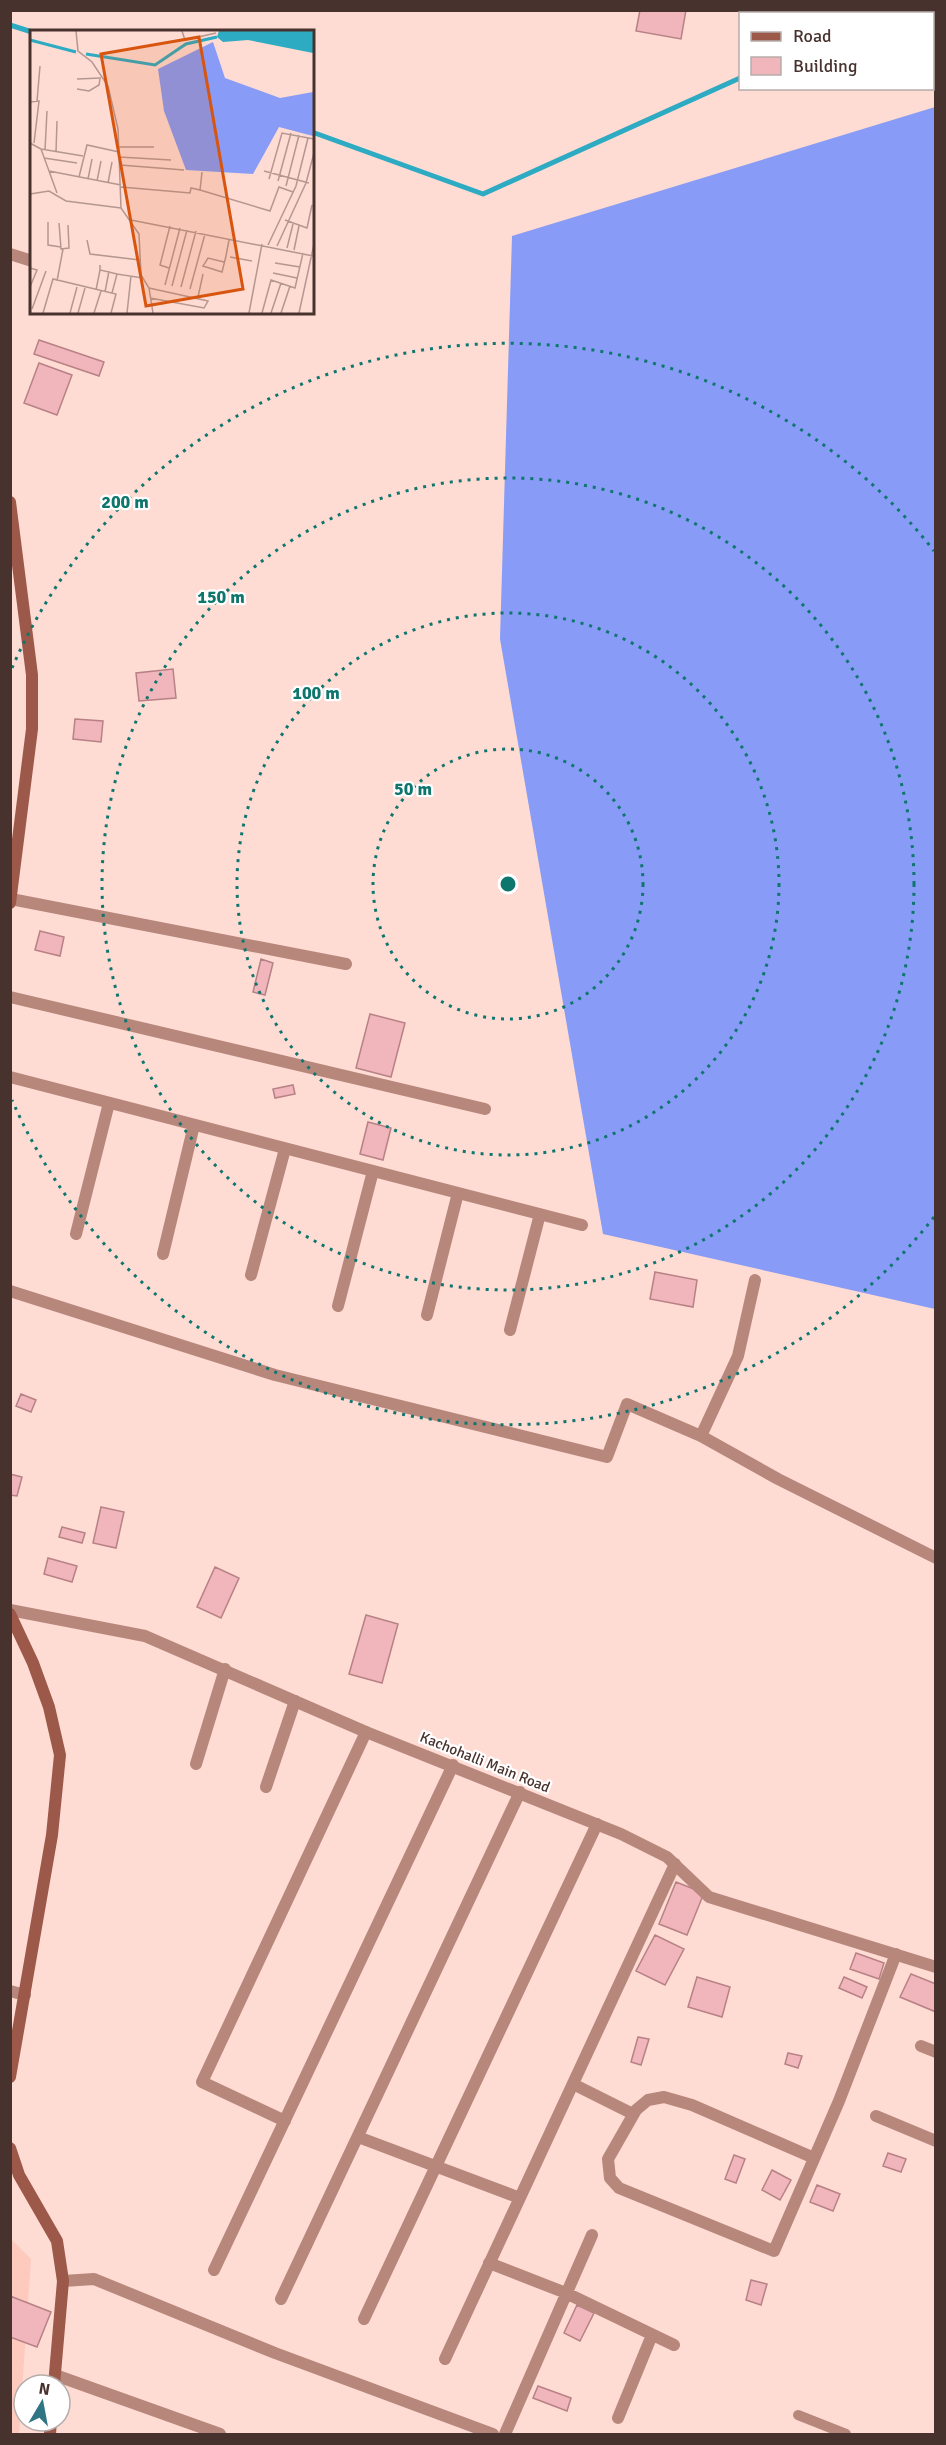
<svg xmlns="http://www.w3.org/2000/svg" width="946" height="2445" font-family="Signika,sans-serif">
<rect width="100%" height="100%" fill="#fedbd3"/>
<path fill="#fecabe" d="M 10,2238 L 31,2259 L 19,2434 L 10,2434 Z"/>
<path fill="#879bf7" d="M 935,107 L 936,107 L 935,1309 L 603,1234 L 500,639 L 512,236 Z"/>
<g fill="none" stroke-linecap="round" stroke-linejoin="round">
<path stroke="#2cabc2" stroke-width="5" d="M 10,25 L 32,32
M 932,34 L 936,34
M 312,132 L 483,194 L 740,78"/>
</g>
<path fill="#f0b6bb" stroke="#b78185" stroke-width="1.5" d="M 640,10 L 686,10 L 681,39 L 636,31 Z
M 39,340 L 104,362 L 99,376 L 34,354 Z
M 39,363 L 72,375 L 57,415 L 24,403 Z
M 173,669 L 176,698 L 139,701 L 136,673 Z
M 75,719 L 103,721 L 101,742 L 73,739 Z
M 40,931 L 64,937 L 60,956 L 35,950 Z
M 261,959 L 273,963 L 265,995 L 253,992 Z
M 370,1014 L 405,1023 L 391,1077 L 356,1068 Z
M 293,1085 L 295,1094 L 275,1098 L 273,1089 Z
M 368,1122 L 391,1128 L 383,1160 L 360,1154 Z
M 655,1272 L 697,1280 L 693,1307 L 650,1299 Z
M 21,1394 L 36,1400 L 31,1412 L 16,1406 Z
M 10,1474 L 22,1477 L 17,1496 L 10,1495 Z
M 101,1507 L 124,1512 L 116,1548 L 93,1543 Z
M 62,1527 L 85,1533 L 82,1543 L 59,1537 Z
M 48,1558 L 77,1566 L 72,1582 L 44,1574 Z
M 215,1567 L 239,1578 L 221,1618 L 197,1607 Z
M 366,1615 L 398,1624 L 382,1683 L 349,1674 Z
M 676,1882 L 704,1893 L 687,1935 L 659,1924 Z
M 655,1935 L 684,1949 L 665,1985 L 636,1971 Z
M 856,1953 L 884,1963 L 879,1979 L 850,1969 Z
M 911,1974 L 936,1984 L 936,2012 L 900,1997 Z
M 697,1977 L 730,1987 L 722,2017 L 688,2007 Z
M 844,1977 L 867,1987 L 862,1998 L 839,1988 Z
M 638,2037 L 649,2039 L 641,2065 L 631,2062 Z
M 788,2053 L 802,2056 L 798,2068 L 785,2064 Z
M 888,2153 L 906,2159 L 901,2172 L 883,2166 Z
M 734,2155 L 745,2159 L 736,2183 L 725,2179 Z
M 772,2170 L 791,2180 L 780,2200 L 762,2190 Z
M 817,2185 L 840,2194 L 833,2211 L 810,2202 Z
M 751,2280 L 767,2284 L 761,2305 L 746,2300 Z
M 10,2296 L 51,2312 L 37,2347 L 10,2337 Z
M 577,2305 L 594,2313 L 580,2341 L 564,2333 Z
M 538,2386 L 571,2398 L 567,2411 L 533,2398 Z"/>
<g fill="none" stroke-linecap="round" stroke-linejoin="round">
<path stroke="#b7877c" stroke-width="10" d="M 798,2415 L 846,2434"/>
<path stroke="#b7877c" stroke-width="12" d="M 10,254 L 32,261
M 11,899 L 346,964
M 10,997 L 485,1109
M 10,1077 L 582,1225
M 76,1234 L 109,1103
M 163,1254 L 194,1125
M 251,1275 L 285,1149
M 10,1291 L 275,1375 L 607,1457 L 627,1404 L 701,1436 L 738,1356 L 755,1280
M 338,1306 L 373,1171
M 427,1315 L 458,1193
M 510,1330 L 540,1214
M 701,1436 L 778,1479 L 936,1558
M 196,1764 L 225,1669
M 266,1787 L 295,1701
M 10,1991 L 25,1995
M 921,2046 L 936,2052
M 573,2084 L 633,2114
M 876,2116 L 936,2141
M 285,2121 L 202,2082 L 366,1732
M 358,2137 L 520,2198
M 814,2158 L 692,2105 L 664,2097 L 648,2100 L 636,2110 L 608,2159 L 610,2178 L 619,2188 L 774,2251 L 839,2101 L 896,1954
M 489,2263 L 566,2293 L 674,2345
M 214,2270 L 453,1765
M 63,2281 L 94,2279 L 275,2353 L 493,2434
M 281,2299 L 520,1792
M 364,2319 L 597,1824
M 445,2359 L 675,1864
M 55,2375 L 220,2434
M 618,2418 L 652,2335
M 505,2434 L 592,2235"/>
<path stroke="#b7877c" stroke-width="12" d="M 10,1610 L 145,1636 L 366,1732 L 621,1834 L 667,1857 L 709,1897 L 936,1967"/>
<path stroke="#9c5849" stroke-width="12" d="M 10,502 L 32,675 L 32,729 L 10,903
M 10,1614 L 33,1663 L 49,1707 L 60,1755 L 52,1835 L 10,2077
M 10,2148 L 19,2175 L 57,2241 L 63,2281 L 54,2385
M 50,2434 L 51,2421"/>
</g>
<g fill="none" stroke="#0f766e" stroke-width="3" stroke-dasharray="3 6">
<circle cx="508" cy="884" r="135"/>
<circle cx="508" cy="884" r="271"/>
<circle cx="508" cy="884" r="406"/>
<path d="M934 1217A541 541 0 0 1 12 1100M12 668A541 541 0 0 1 934 551"/>
</g>
<g text-anchor="middle" dominant-baseline="central" stroke-width="4.5" stroke-linejoin="round" paint-order="stroke">
<g font-size="15" fill="#48322d" stroke="#fff">
<text transform="translate(485 1762) rotate(22)">Kachohalli Main Road</text>
</g>
</g>
<g transform="translate(30 30)">
<rect width="284" height="284" fill="#fedbd3"/>
<path d="M 183,12 L 195,48 L 250,68 L 283,62 L 283,106 L 249,97 L 223,144 L 156,140 L 134,81 L 128,39 Z" fill="#879bf7"/>
<path d="M 189,1 L 283,1 L 283,23 L 218,10 L 193,12 L 187,7 Z" fill="#2cabc2"/>
<path fill="none" stroke="#2cabc2" stroke-width="3" d="M 0,10 L 46,22M 56,24 L 125,35 L 156,14 L 187,7"/>
<path fill="none" stroke="#b59791" stroke-width="1.5" d="M 46,1 L 48,21 L 62,32 L 78,56 L 88,99 L 91,178 L 109,204 L 111,245 L 119,258 L 123,283M 152,1 L 155,10 L 186,3M 47,49 L 71,48M 47,59 L 59,61 L 69,55 L 70,49M 7,71 L 10,36M 0,72 L 9,71 L 4,113M 0,113 L 11,119 L 27,163M 89,117 L 124,117M 11,119 L 53,126M 15,120 L 17,81M 26,122 L 27,91M 89,127 L 141,130M 14,128 L 47,133M 90,135 L 154,140M 19,141 L 91,155M 234,141 L 279,153M 49,147 L 57,115 L 89,122M 58,149 L 62,129M 239,149 L 252,103 L 284,109M 67,151 L 71,131M 248,151 L 261,103M 78,153 L 82,132M 256,156 L 269,105M 91,157 L 160,163 L 161,158 L 170,160 L 172,142M 170,160 L 240,181 L 249,157 L 263,162M 0,164 L 19,161 L 36,171 L 91,178M 101,190 L 283,226M 255,190 L 277,198 L 282,175M 18,192 L 18,215 L 31,217M 29,193 L 31,219 L 39,218 L 38,195M 57,210 L 60,224 L 110,230M 238,215 L 266,156 L 278,108M 247,216 L 276,153 L 284,123M 257,218 L 263,194M 264,220 L 269,196M 200,227 L 222,231M 194,232 L 178,228 L 173,236 L 192,242 L 196,226 L 199,210M 245,233 L 270,237M 70,235 L 70,240 L 87,244M 0,238 L 7,240 L 0,257M 139,238 L 130,235 L 140,196M 243,243 L 267,248M 27,251 L 33,219M 135,255 L 150,198M 142,256 L 157,200M 151,257 L 166,201M 119,258 L 178,271 L 174,278 L 120,268M 160,259 L 175,204M 66,260 L 70,240M 75,262 L 79,241M 82,263 L 87,244 L 113,248M 168,267 L 173,244M 2,279 L 16,241M 13,283 L 23,249 L 86,264 L 81,283M 40,283 L 47,257M 48,283 L 55,258M 64,283 L 71,261M 97,283 L 101,246M 219,283 L 232,214M 232,283 L 241,250 L 265,258 L 273,223M 241,283 L 251,253M 251,283 L 260,256M 269,283 L 284,214"/>
<path fill="#d8550f" fill-opacity="0.15" stroke="#d8550f" stroke-width="3" d="M 169,7 L 213,259 L 116,276 L 71,24 Z"/>
<rect width="284" height="284" fill="none" stroke="#48322d" stroke-width="3"/>
</g>
<circle cx="508" cy="884" r="9" fill="#0f766e" stroke="#fff" stroke-width="3"/>
<g font-size="18" text-anchor="middle" font-weight="bold" fill="#0f766e" stroke="#fff" stroke-width="4.5" stroke-linejoin="round" paint-order="stroke">
<text x="125" y="508">200 m</text>
<text x="221" y="603">150 m</text>
<text x="316" y="699">100 m</text>
<text x="413" y="795">50 m</text>
</g>
<rect width="946" height="2445" fill="none" stroke="#48322d" stroke-width="24"/>
<rect x="739" y="12" width="195" height="78" fill="#ffffff" stroke="#b6adab" stroke-width="1.5"/>
<rect x="751" y="32" width="30" height="9" fill="#9c5849" stroke="#b6adab" stroke-width="1.5"/>
<text x="793" y="42" font-size="18" fill="#48322d">Road</text>
<rect x="751" y="57" width="30" height="18" fill="#f0b6bb" stroke="#b6adab" stroke-width="1.5"/>
<text x="793" y="72" font-size="18" fill="#48322d">Building</text>
<g transform="translate(42 2403) rotate(10)"><circle r="28" fill="#ffffff" stroke="#b6adab" stroke-width="1.5"/>
<path d="M0-4.5L10 22L0 15L-10 22Z" fill="#307583"/>
<text y="-9" font-size="16" font-weight="bold" text-anchor="middle" fill="#48322d">N</text>
</g>
</svg>
